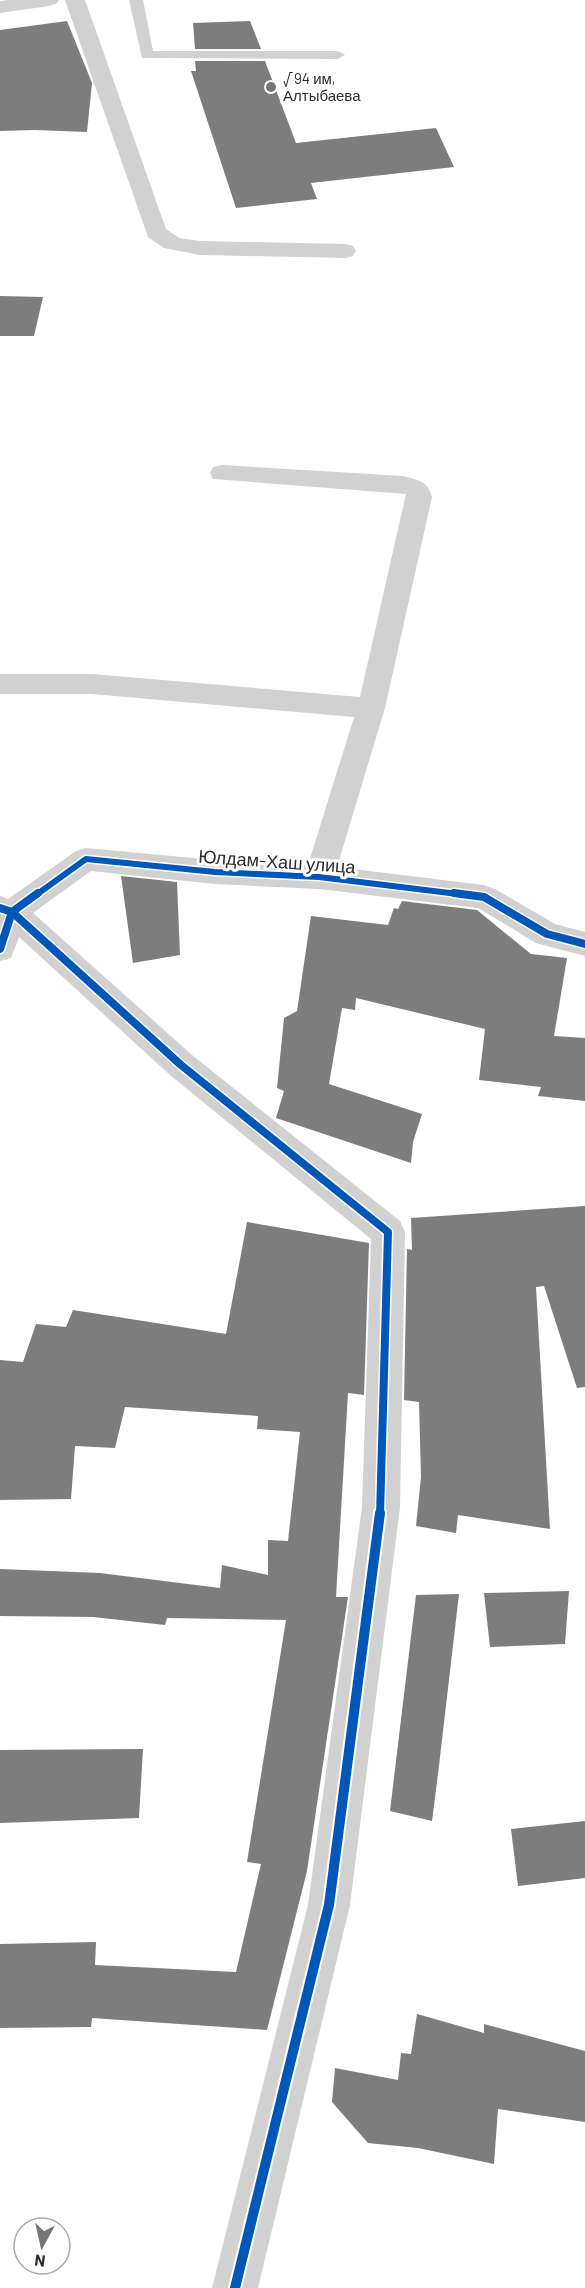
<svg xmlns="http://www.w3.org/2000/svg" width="585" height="2288" font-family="Barlow,sans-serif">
<rect width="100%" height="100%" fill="#fff"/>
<path fill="#7d7d7d" d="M 67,21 L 92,83 L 87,132 L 35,130 L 0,131 L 0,30 Z
M 250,21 L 261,49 L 195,49 L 193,23 Z
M 195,61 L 265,61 L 296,143 L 436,128 L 454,167 L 311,183 L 317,199 L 236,208 L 191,71 L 196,71 Z
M 0,296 L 43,297 L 34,336 L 0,336 Z
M 121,876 L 177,882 L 180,955 L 133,963 Z
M 402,901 L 477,910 L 531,954 L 567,958 L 554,1036 L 585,1038 L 585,1101 L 538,1096 L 541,1087 L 479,1080 L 485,1029 L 356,998 L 355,1010 L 342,1008 L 329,1084 L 422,1114 L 413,1142 L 411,1163 L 276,1118 L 284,1091 L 277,1088 L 284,1018 L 297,1011 L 311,916 L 388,925 L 394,908 L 398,909 Z
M 585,1206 L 585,1387 L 577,1388 L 544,1286 L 536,1287 L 550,1529 L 458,1515 L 456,1533 L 416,1526 L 421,1477 L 419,1402 L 404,1400 L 407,1249 L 412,1250 L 411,1218 Z
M 247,1222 L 369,1243 L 364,1395 L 348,1393 L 336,1597 L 348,1597 L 307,1871 L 267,2030 L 92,2018 L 91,2027 L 0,2028 L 0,1944 L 96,1942 L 95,1965 L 236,1972 L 261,1864 L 247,1862 L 286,1620 L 167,1618 L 165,1625 L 93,1617 L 0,1616 L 0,1569 L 100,1573 L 220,1588 L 222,1565 L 268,1575 L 268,1540 L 288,1541 L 300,1432 L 257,1429 L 258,1416 L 125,1407 L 115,1448 L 75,1446 L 71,1499 L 0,1500 L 0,1360 L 23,1362 L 36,1324 L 66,1327 L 73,1310 L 226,1334 Z
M 569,1591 L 565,1644 L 490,1647 L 484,1593 Z
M 459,1594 L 438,1774 L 432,1821 L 390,1811 L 416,1595 Z
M 143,1749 L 139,1818 L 0,1823 L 0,1750 Z
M 585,1821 L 585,1878 L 518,1886 L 511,1829 Z
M 417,2014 L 484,2033 L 484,2024 L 585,2051 L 585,2122 L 498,2109 L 494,2164 L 418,2148 L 368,2143 L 332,2102 L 335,2068 L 398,2080 L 401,2053 L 411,2054 Z"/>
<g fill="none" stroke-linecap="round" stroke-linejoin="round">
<path fill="#d1d1d1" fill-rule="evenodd" d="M 129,0 L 143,0 L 153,51 L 338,51 L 345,55 L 338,59 L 142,58 Z"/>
<path fill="#d1d1d1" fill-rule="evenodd" d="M 65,0 L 85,0 L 166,229 L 179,238 L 200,241 L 345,244 L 353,246 L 356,251 L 353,256 L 345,258 L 200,255 L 164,248 L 148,237 Z
M 222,465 L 403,476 C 418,480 428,481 432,497 L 385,708 L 337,867 L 484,885 L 495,889 L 555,924 L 585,932 L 585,956 L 536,943 L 478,908 L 319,889 L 215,884 L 91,871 L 33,913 L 192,1055 L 400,1221 L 405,1232 L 400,1507 L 350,1905 L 258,2288 L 212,2288 L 308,1905 L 362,1507 L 371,1239 L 170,1075 L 19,937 L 11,958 L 0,961 L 0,896 L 8,899 L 76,851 L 86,848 L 215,860 L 308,865 L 354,717 L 92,694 L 0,694 L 0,674 L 92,674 L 360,697 L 406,494 L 213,479 L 210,473 L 213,467 Z"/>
<path fill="#d1d1d1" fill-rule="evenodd" d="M 8,0 L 59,0 L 56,4 L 49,6 L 0,13 L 0,1 Z"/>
<g stroke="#fff" stroke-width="9">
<path id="cycleway-far2" d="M 36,895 L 86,859 L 215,872 L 319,877 L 466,895"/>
</g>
<g stroke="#fff" stroke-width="11">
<path id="cycleway-far1" d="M 454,893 L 484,897 L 547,934 L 585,944
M 0,908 L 12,912 L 181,1065 L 388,1232 L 380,1515
M 0,949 L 12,912 L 38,893"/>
</g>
<g stroke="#fff" stroke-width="14">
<path id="cycleway" d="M 235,2288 L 329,1905 L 380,1513"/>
</g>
<use href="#cycleway-far2" stroke="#0057b8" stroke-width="6"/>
<use href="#cycleway-far1" stroke="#0057b8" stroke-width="8"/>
<use href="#cycleway" stroke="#0057b8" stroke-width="10"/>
</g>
<circle fill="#767676" stroke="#fff" stroke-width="2" cx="271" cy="87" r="6"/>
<g text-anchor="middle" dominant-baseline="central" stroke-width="6" stroke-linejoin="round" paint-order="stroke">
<g font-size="15" fill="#2c2c2c" stroke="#fff" text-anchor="start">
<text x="283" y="78">√94 им,<tspan x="283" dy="17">Алтыбаева</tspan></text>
</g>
<g font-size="18" fill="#2c2c2c" stroke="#fff">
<text transform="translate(277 861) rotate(4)">Юлдам-Хаш улица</text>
</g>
</g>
<g transform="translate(42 2246) rotate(188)"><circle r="28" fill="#ffffff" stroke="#ababab" stroke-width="1.5"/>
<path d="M0-4.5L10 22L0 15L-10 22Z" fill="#767676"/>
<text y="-9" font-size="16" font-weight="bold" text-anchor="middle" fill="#2c2c2c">N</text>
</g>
</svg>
